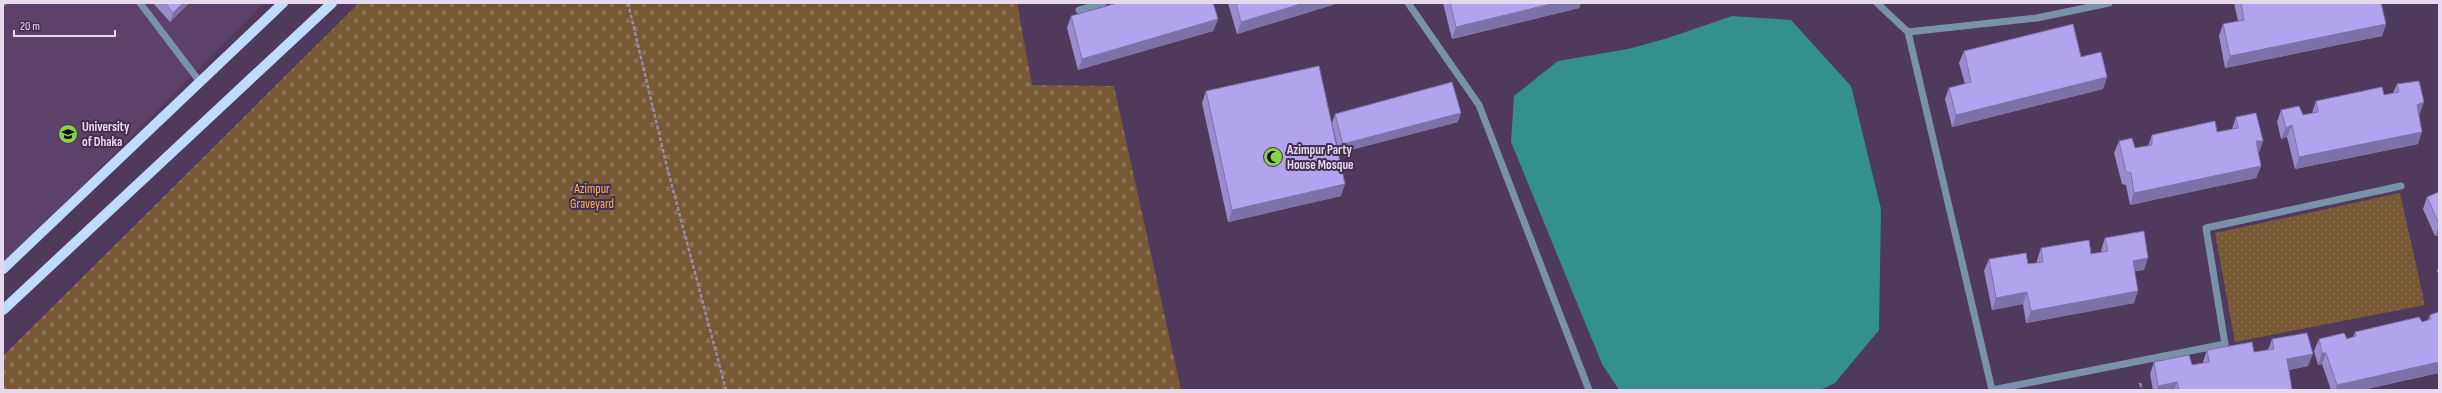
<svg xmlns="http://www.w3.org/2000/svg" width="2442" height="393" font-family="'Sofia Sans Condensed',sans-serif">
<defs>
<pattern id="cemetery-stones" width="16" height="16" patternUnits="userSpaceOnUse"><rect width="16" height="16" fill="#775a35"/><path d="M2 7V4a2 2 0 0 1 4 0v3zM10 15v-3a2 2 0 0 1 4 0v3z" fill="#8a7153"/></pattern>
<pattern id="park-dots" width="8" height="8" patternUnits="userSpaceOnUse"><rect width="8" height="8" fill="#775a35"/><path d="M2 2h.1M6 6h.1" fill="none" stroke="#8a7153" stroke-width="1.8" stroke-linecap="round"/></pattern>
</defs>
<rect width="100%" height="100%" fill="#4f395c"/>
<path fill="#5c416b" d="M 3,3 L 264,3 L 3,266 Z"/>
<path fill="url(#cemetery-stones)" d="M 359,3 L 1017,3 L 1032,85 L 1114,86 L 1181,390 L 3,390 L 3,356 Z"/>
<path fill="url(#park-dots)" d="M 2400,193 L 2425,305 L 2235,342 L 2215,233 Z"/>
<path fill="#33908d" d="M 1732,16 L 1791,20 L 1851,86 L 1881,209 L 1879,330 L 1835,383 L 1820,390 L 1619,390 L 1602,364 L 1511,142 L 1514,96 L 1558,61 L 1628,49 L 1668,38 Z"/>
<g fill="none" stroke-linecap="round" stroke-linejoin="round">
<path stroke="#9b8aa6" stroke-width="2.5" stroke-dasharray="4 2" stroke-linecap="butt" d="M 628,3 L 667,167 L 726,390
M 2140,383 L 2142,390"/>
<path stroke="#7a91ac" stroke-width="7" d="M 140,3 L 200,82
M 1408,3 L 1479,105 L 1589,390
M 1877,3 L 1908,32 L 1992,390
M 1079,10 L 1103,3
M 1908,32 L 2037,18 L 2109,3
M 1992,390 L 2225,344 L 2206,228 L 2401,186"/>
<path stroke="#c0dcfd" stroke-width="10" d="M 3,269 L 283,3
M 3,310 L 332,3"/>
</g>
<path fill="#998ccd" d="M 153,3 L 189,3 L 170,22 Z
M 1228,3 L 1339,3 L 1237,34 Z
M 1443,3 L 1581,3 L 1579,8 L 1452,39 Z
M 2234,3 L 2363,3 L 2364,4 L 2386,24 L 2382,36 L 2225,68 L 2219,36 L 2223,24 L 2238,21 Z
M 1071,16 L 1218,19 L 1213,31 L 1078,70 L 1067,28 Z
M 1964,51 L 2081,57 L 2107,77 L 2103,89 L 1952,127 L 1945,99 L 1949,88 L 1965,84 L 1959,63 Z
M 2397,84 L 2420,114 L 2419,114 L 2418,144 L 2295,169 L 2287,137 L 2281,139 L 2277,122 L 2281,110 L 2303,115 L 2312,113 L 2316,101 L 2384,95 L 2393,93 Z
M 1206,91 L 1341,196 L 1228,222 L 1202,103 Z
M 1335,114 L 1458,122 L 1339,153 L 1332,123 Z
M 2236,117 L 2263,141 L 2259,152 L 2258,152 L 2261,166 L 2256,178 L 2130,205 L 2126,185 L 2122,184 L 2114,153 L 2119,141 L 2135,148 L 2148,146 L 2152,135 L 2217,132 L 2232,129 Z
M 2439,192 L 2439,235 L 2435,236 L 2423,209 L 2427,197 Z
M 2105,238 L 2144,270 L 2135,271 L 2134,303 L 2026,323 L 2023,304 L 1992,310 L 1984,271 L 1989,259 L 2028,264 L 2037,263 L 2037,260 L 2041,248 L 2091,254 L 2102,252 L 2101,250 Z
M 2439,265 L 2439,276 L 2437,271 Z
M 2439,312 L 2439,373 L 2362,390 L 2331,390 L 2322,364 L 2318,365 L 2314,351 L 2319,339 L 2347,339 L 2353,337 L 2355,332 L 2422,322 L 2428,320 L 2430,315 Z
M 2272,339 L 2308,366 L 2289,370 L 2292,390 L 2153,390 L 2150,374 L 2154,362 L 2192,365 L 2203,363 L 2203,362 L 2207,350 L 2254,352 L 2268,350 Z"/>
<path fill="#7d72a7" d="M 3,3 L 9,3 L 3,7 Z
M 183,3 L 189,3 L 170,22 L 173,13 Z
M 1304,3 L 1339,3 L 1237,34 L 1241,22 Z
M 1555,3 L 1581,3 L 1579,8 L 1452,39 L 1456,27 Z
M 1218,19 L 1213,31 L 1078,70 L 1082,59 Z
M 2386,24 L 2382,36 L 2225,68 L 2230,56 Z
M 2107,77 L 2103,89 L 1952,127 L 1956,115 Z
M 2424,102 L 2420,114 L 2413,117 L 2417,105 Z
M 1461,113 L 1458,122 L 1339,153 L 1343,144 Z
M 2292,125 L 2287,137 L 2281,139 L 2286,128 Z
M 2422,132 L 2418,144 L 2295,169 L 2299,157 Z
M 2256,141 L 2263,141 L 2259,152 L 2251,153 Z
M 2261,166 L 2256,178 L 2130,205 L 2134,193 Z
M 1345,184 L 1341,196 L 1228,222 L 1232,210 Z
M 2439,225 L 2439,235 L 2435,236 Z
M 2148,258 L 2144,270 L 2129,272 L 2133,261 Z
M 2138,291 L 2134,303 L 2026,323 L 2031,311 Z
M 2027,292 L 2023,304 L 1992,310 L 1996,298 Z
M 2322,353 L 2326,353 L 2322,364 L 2318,365 Z
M 2313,354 L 2308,366 L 2283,371 L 2287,359 Z
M 2439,362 L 2439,373 L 2362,390 L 2335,390 L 2337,385 Z
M 2177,382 L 2174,390 L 2157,390 L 2158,386 Z"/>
<path fill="#b2a3ee" stroke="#7d72a7" d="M 165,3 L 183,3 L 173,13 Z
M 1117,3 L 1213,3 L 1218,19 L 1082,59 L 1071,16 Z
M 1236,3 L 1304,3 L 1241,22 Z
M 1450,3 L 1555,3 L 1456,27 Z
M 2241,3 L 2363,3 L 2364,4 L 2369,3 L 2381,3 L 2386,24 L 2230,56 L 2223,24 L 2244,20 Z
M 2073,24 L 2081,57 L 2101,52 L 2107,77 L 1956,115 L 1949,88 L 1971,82 L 1964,51 Z
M 1319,66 L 1345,184 L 1232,210 L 1206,91 Z
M 2419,81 L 2424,102 L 2417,105 L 2422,132 L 2299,157 L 2292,125 L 2286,128 L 2281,110 L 2299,106 L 2303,115 L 2318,112 L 2316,101 L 2382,87 L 2384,95 L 2399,92 L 2397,84 Z
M 1452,82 L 1461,113 L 1343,144 L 1335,114 Z
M 2256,113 L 2263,141 L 2256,141 L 2261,166 L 2134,193 L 2131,173 L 2126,172 L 2119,141 L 2132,138 L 2135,148 L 2152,145 L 2152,135 L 2215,121 L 2217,132 L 2238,128 L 2236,117 Z
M 2439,192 L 2439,224 L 2427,197 Z
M 2144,231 L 2148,258 L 2133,261 L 2138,291 L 2031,311 L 2027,292 L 1996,298 L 1989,259 L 2026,253 L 2028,264 L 2043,262 L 2041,248 L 2089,240 L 2091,254 L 2108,251 L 2105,238 Z
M 2439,312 L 2439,362 L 2337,385 L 2326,353 L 2322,353 L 2319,339 L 2344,333 L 2347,339 L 2356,336 L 2355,332 L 2419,317 L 2422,322 L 2431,319 L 2430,315 Z
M 2307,333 L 2313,354 L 2287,359 L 2292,390 L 2179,390 L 2177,382 L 2158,386 L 2154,362 L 2189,355 L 2192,365 L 2209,362 L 2207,350 L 2252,342 L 2254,352 L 2274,349 L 2272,339 Z"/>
<defs>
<g id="university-disc" transform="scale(1)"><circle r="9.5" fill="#89cf48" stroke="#442f51"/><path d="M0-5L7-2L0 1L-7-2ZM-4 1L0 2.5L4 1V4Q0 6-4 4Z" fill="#111"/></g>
<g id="mosque-disc" transform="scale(1)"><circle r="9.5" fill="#89cf48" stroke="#442f51"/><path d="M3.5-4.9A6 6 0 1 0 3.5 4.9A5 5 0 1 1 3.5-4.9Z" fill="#111"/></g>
</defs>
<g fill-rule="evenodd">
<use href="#university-disc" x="68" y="134"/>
<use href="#mosque-disc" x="1273" y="157"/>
</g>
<g text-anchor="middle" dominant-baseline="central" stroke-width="4" stroke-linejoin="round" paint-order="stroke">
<g font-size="13" font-weight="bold" fill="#e6d9ee" stroke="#442f51" text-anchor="start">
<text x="82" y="127">University<tspan x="82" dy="15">of Dhaka</tspan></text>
<text x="1287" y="150">Azimpur Party<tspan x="1287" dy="15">House Mosque</tspan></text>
</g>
<g font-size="13" fill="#f7b252" stroke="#442f51">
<text x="592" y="189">Azimpur<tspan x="592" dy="15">Graveyard</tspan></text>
</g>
</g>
<rect width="2442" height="393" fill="none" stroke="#e6d9ee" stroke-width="8"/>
<path d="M14 30v6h101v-6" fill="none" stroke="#e6d9ee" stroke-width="2"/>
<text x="20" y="30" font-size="12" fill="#e6d9ee" stroke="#442f51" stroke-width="3" paint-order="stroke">20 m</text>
</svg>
